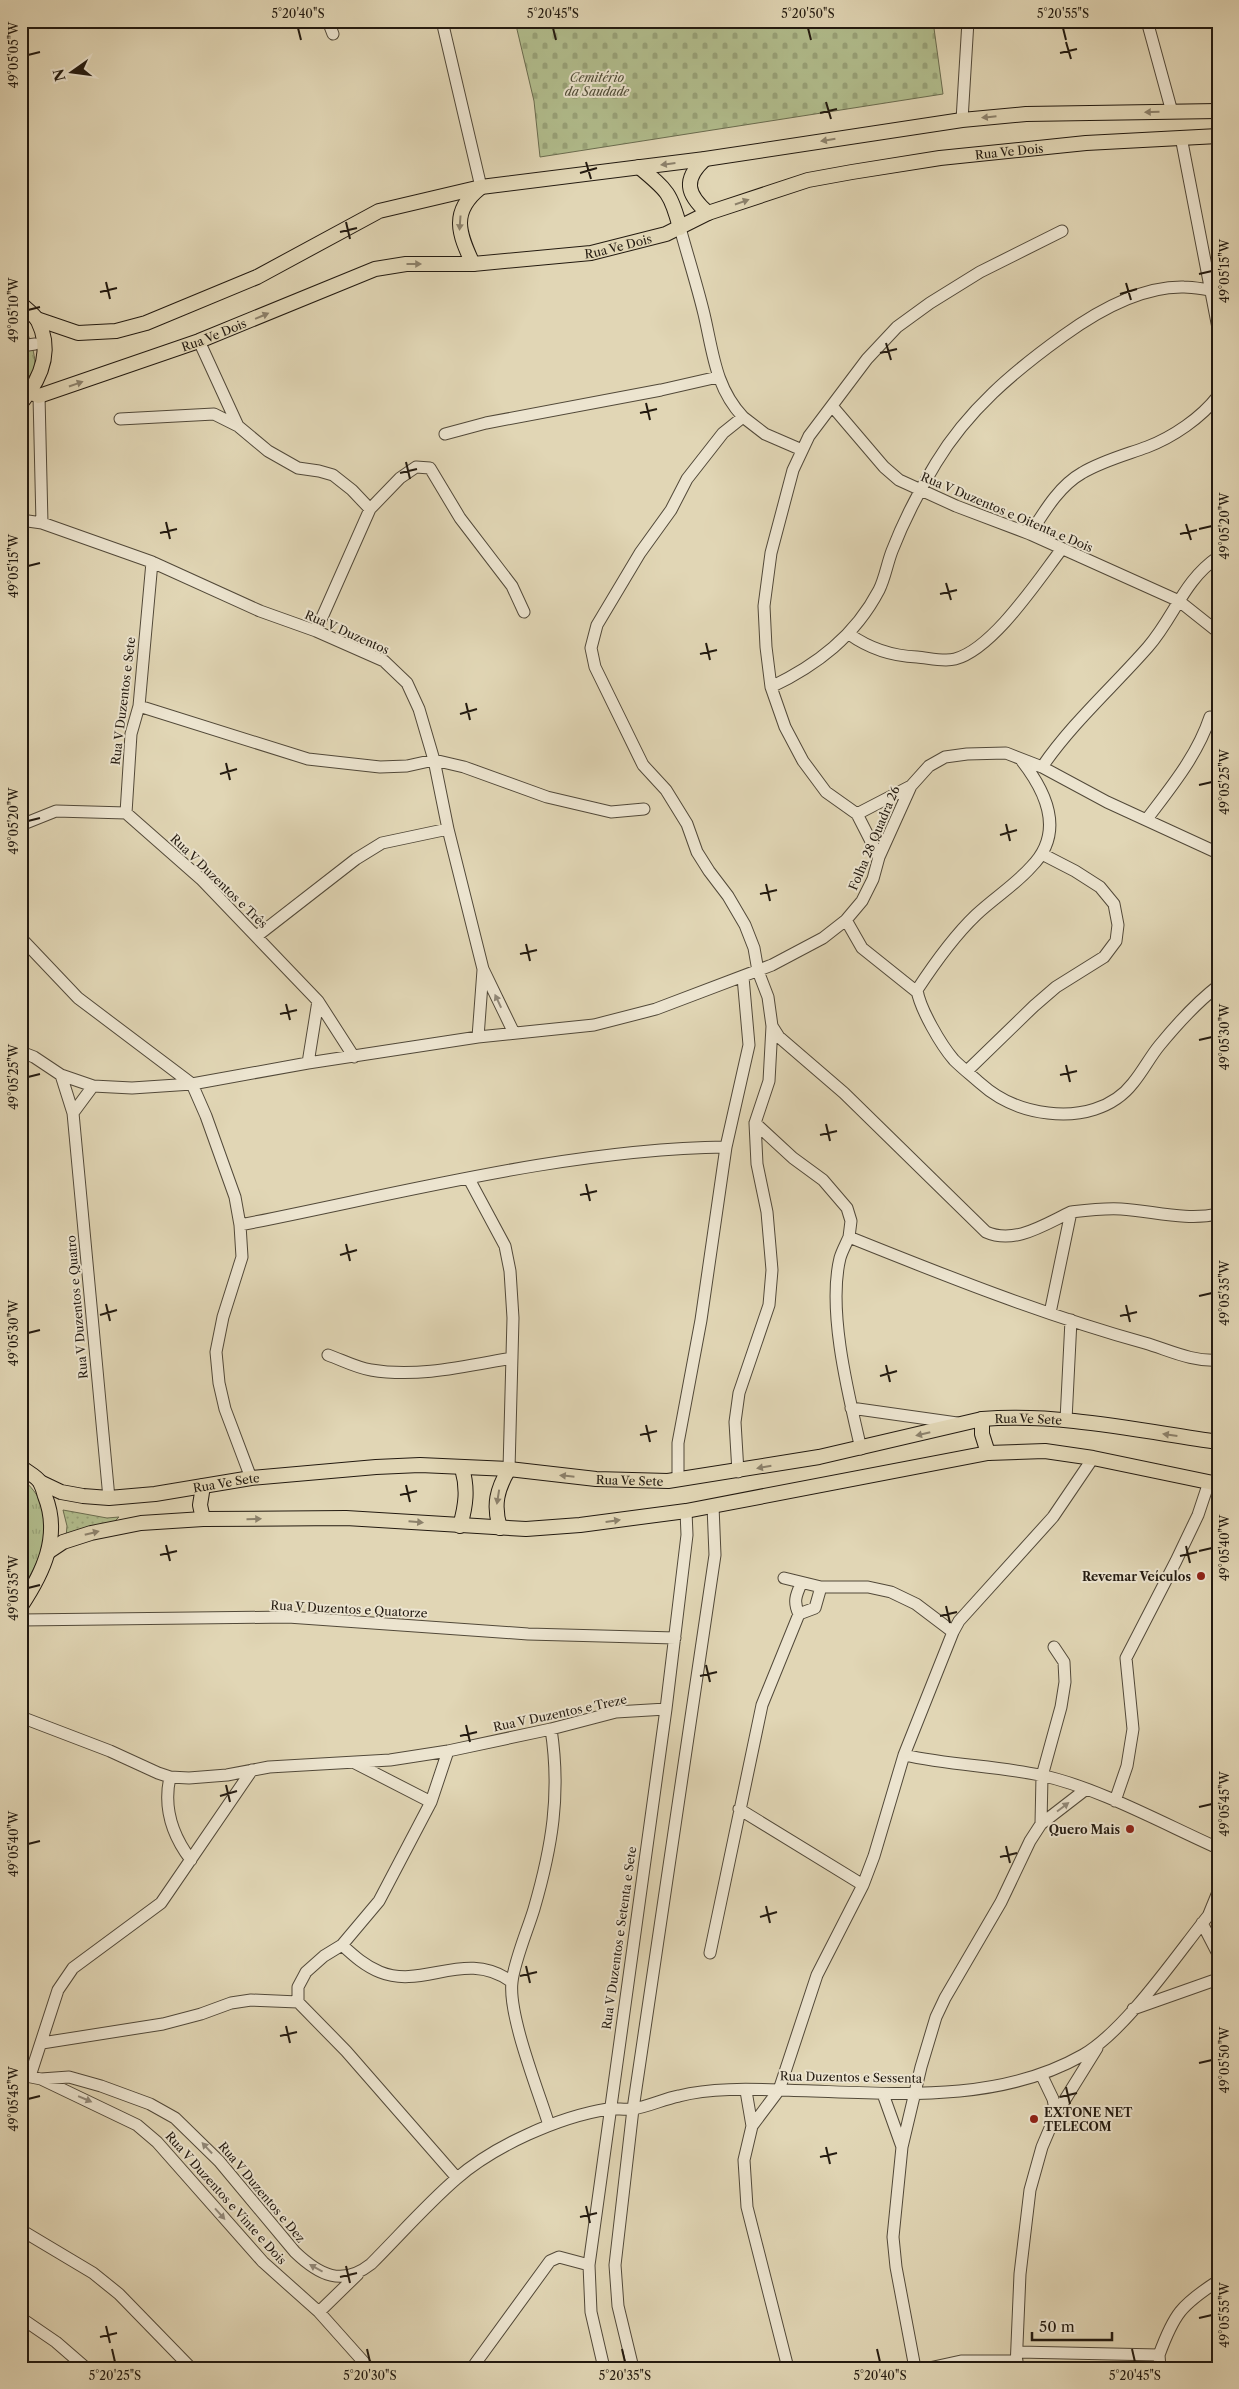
<svg xmlns="http://www.w3.org/2000/svg" width="1239" height="2389" font-family="'Libre Caslon Text',serif">
<defs>
<pattern id="grass-dots" width="8" height="8" patternUnits="userSpaceOnUse" patternTransform="scale(1.25)"><rect width="8" height="8" fill="#b2be8e"/><path d="M2 2h.1M6 6h.1" fill="none" stroke="#99a379" stroke-width="1.8" stroke-linecap="round"/></pattern>
<pattern id="cemetery-stones" width="16" height="16" patternUnits="userSpaceOnUse" patternTransform="scale(1.25)"><rect width="16" height="16" fill="#b2be8e"/><path d="M2 7V4a2 2 0 0 1 4 0v3zM10 15v-3a2 2 0 0 1 4 0v3z" fill="#99a379"/></pattern>
<pattern id="park-tufts" width="24" height="20" patternUnits="userSpaceOnUse" patternTransform="scale(1.25)"><rect width="24" height="20" fill="#b2be8e"/><path d="M3 7l-1-3M5 7V3M7 7l1-3M15 17l-1-3M17 17v-4M19 17l1-3" fill="none" stroke="#99a379"/></pattern>
</defs>
<rect width="100%" height="100%" fill="#e1d6b5"/>
<filter id="stains"><feTurbulence type="fractalNoise" baseFrequency=".004" numOctaves="4"/><feColorMatrix values="0 0 0 0 .2 0 0 0 0 .09 0 0 0 0 .02 0 0 0 .5 -.17"/></filter>
<radialGradient id="worn" r=".72"><stop offset=".6" stop-color="#630" stop-opacity="0"/><stop offset="1" stop-color="#630" stop-opacity=".3"/></radialGradient>
<path fill="url(#grass-dots)" stroke="#6a6c4f" d="M 63,1510 L 107,1518 L 119,1517 L 112,1524 L 66,1537 L 67,1526 Z"/>
<path fill="url(#cemetery-stones)" stroke="#6a6c4f" d="M 515,21 L 933,21 L 943,94 L 540,157 L 534,101 Z"/>
<path fill="url(#park-tufts)" stroke="#6a6c4f" d="M 21,323 C 28,329 38,360 34,369 C 31,375 25,381 21,386 Z
M 21,1478 C 62,1511 45,1554 21,1590 Z"/>
<g fill="none" stroke-linecap="round" stroke-linejoin="round">
<g stroke="#524939" stroke-width="13">
<path id="minor" d="M 328,21 L 333,34
M 442,21 L 481,187
M 1147,21 L 1172,112
M 962,120 L 968,21
M 1181,137 L 1218,328
M 680,228 C 688,257 697,285 704,314 C 713,352 715,387 743,417
M 199,341 L 238,426 L 268,451 L 298,468 L 319,471 L 333,475 L 352,490 L 370,509
M 21,346 L 35,344
M 39,396 L 42,523
M 832,406 L 884,467 L 899,480 L 956,506 L 1030,534 L 1179,601 L 1218,632
M 120,419 L 214,414 L 238,426
M 445,434 L 486,423 L 661,390 L 718,377
M 21,520 L 42,523 L 152,562 L 260,611 L 316,631 L 384,661 L 407,683 L 419,709 L 434,760 L 448,829 L 483,969 L 514,1033
M 1030,534 C 1044,512 1059,486 1082,473 C 1102,461 1125,455 1147,447 C 1173,437 1201,418 1218,396
M 316,631 L 370,509 L 400,478 L 416,467 L 430,468 L 460,518 L 512,586 L 524,612
M 849,634 C 870,649 891,656 917,657 C 929,658 944,662 955,659 C 993,649 1038,580 1061,550
M 771,687 C 817,665 855,636 879,590 C 885,578 887,564 892,551 C 904,520 919,491 936,463 C 968,410 1013,372 1063,336 C 1096,312 1141,286 1184,287 C 1193,287 1202,289 1210,290
M 139,706 L 308,759 L 380,767 L 407,766 L 434,760 L 464,767 L 547,797 L 611,812 L 644,809
M 1022,761 C 1047,793 1065,833 1031,867 C 1015,885 994,898 976,915 C 954,936 934,964 917,990 C 920,1009 941,1045 954,1060 C 962,1068 971,1075 980,1083 C 1000,1101 1021,1110 1048,1113 C 1079,1117 1113,1109 1133,1083 C 1143,1071 1150,1057 1159,1046 C 1177,1024 1196,1003 1218,986
M 1042,767 C 1072,723 1113,687 1148,647 C 1175,616 1183,581 1218,557
M 126,813 L 131,734 L 139,706 L 152,562
M 857,814 L 911,786
M 1147,819 C 1171,787 1197,756 1210,717
M 21,825 L 56,811 L 126,813 L 201,879 L 318,1001 L 354,1057
M 879,857 L 857,814 L 826,792 L 803,761 L 785,727 L 771,687 L 766,647 L 764,606 L 771,553 L 793,470 L 809,436 L 867,359 L 897,327 L 930,303 L 980,272 L 1062,231
M 846,920 L 862,948 L 917,992
M 257,936 L 356,859 L 382,843 L 448,829
M 21,938 L 78,998 L 192,1084 L 206,1116 L 235,1197 L 240,1225 L 242,1257 L 223,1317 L 216,1352 L 219,1383 L 225,1409 L 251,1478
M 772,1026 L 779,1037 L 844,1093 L 986,1232 C 1015,1245 1045,1224 1071,1212
M 478,1037 L 483,970
M 21,1052 L 34,1057 L 61,1075 L 93,1086 L 132,1088 L 192,1084 L 308,1063 L 478,1037 L 594,1025 L 656,1009 L 772,965 L 823,938 L 846,920 L 862,901 L 873,879 L 879,857 L 911,786 L 929,766 L 945,757 L 967,754 L 1006,753 L 1042,767 L 1107,802 L 1218,853
M 308,1063 L 318,1001
M 967,1071 L 1034,1006 L 1056,987 L 1104,957 L 1116,941 L 1118,925 L 1114,904 L 1100,887 L 1075,871 L 1042,854
M 61,1075 L 73,1113 L 109,1498
M 73,1113 L 93,1086
M 755,1123 L 793,1158 L 823,1180 L 847,1208 L 851,1221 L 849,1237 C 946,1276 1044,1315 1145,1343 C 1169,1350 1192,1362 1218,1360
M 469,1179 L 505,1246 L 510,1271 L 513,1318 L 509,1469
M 240,1225 C 398,1194 566,1149 726,1147
M 849,1237 C 846,1244 842,1251 840,1258 C 827,1311 849,1397 861,1449
M 1050,1313 L 1071,1212 C 1088,1210 1104,1208 1121,1209 C 1153,1211 1186,1221 1218,1214
M 328,1355 C 342,1360 357,1368 371,1370 C 418,1378 466,1366 512,1358
M 851,1408 L 957,1423
M 1066,1420 L 1071,1320
M 738,1472 L 735,1422 L 739,1393 L 769,1305 L 772,1270 L 767,1212 L 757,1164 L 755,1123 L 769,1081 L 772,1026 L 768,997 L 758,971 L 754,948 L 745,925 L 728,896 L 709,871 L 697,852 L 687,824 L 666,790 L 643,765 L 595,667 L 591,648 L 597,625 L 640,553 L 671,510 L 687,479 L 723,433 L 743,417 L 765,434 L 802,450
M 678,1480 L 678,1443 L 701,1320 L 726,1147 L 749,1045 L 743,977
M 784,1578 L 821,1587 L 868,1587 L 891,1592 L 916,1604 L 953,1632
M 799,1614 C 793,1602 796,1595 801,1584
M 21,1620 L 288,1617 L 528,1634 L 675,1638
M 21,1717 L 110,1751 L 158,1773 L 170,1777 L 189,1778 L 227,1775 L 269,1767 L 390,1760 L 448,1751 L 551,1729 L 616,1712 L 666,1709
M 448,1751 L 431,1802 L 379,1901 L 342,1945 L 324,1956 L 306,1972 L 298,1987 L 298,2002 L 346,2051 L 457,2178
M 904,1755 C 949,1765 995,1766 1040,1775 C 1097,1787 1164,1824 1218,1848
M 355,1763 L 431,1802
M 170,1777 C 163,1808 172,1835 191,1860
M 1115,1801 L 1127,1766 L 1133,1729 L 1126,1658 L 1176,1561 L 1198,1515 L 1209,1482
M 739,1809 L 863,1885
M 1041,1824 L 1042,1776 L 1061,1707 L 1065,1682 L 1064,1662 L 1054,1647
M 1209,1914 L 1218,1892
M 1202,1923 L 1218,1954
M 342,1945 C 354,1956 365,1966 380,1972 C 424,1990 465,1948 512,1982
M 710,1953 L 762,1705 L 799,1614 L 815,1608 L 821,1587
M 1133,2009 L 1218,1979
M 42,2043 L 163,2024 L 201,2014 L 231,2003 L 251,2000 L 298,2002
M 1041,2074 L 1053,2099 L 1056,2114
M 21,2075 L 41,2079 L 69,2077 L 101,2086 L 150,2104 L 175,2118 L 219,2161 L 295,2252 C 319,2275 342,2287 371,2264 C 399,2236 426,2205 456,2179 C 494,2146 558,2117 608,2109 C 616,2108 624,2110 632,2109 C 648,2107 663,2099 679,2096 C 710,2088 748,2089 780,2090 C 880,2092 992,2107 1083,2055 C 1126,2030 1176,1956 1208,1916 L 1218,1908
M 30,2076 L 58,1990 L 73,1968 L 161,1903 L 252,1770
M 41,2079 L 137,2125 L 157,2142 L 263,2262 L 319,2312 L 369,2368
M 746,2091 L 752,2126
M 883,2094 L 902,2147
M 549,2125 C 538,2090 508,2015 512,1982 C 514,1962 528,1929 534,1909 C 552,1847 561,1794 551,1729
M 21,2230 L 93,2273 L 119,2294 L 191,2368
M 319,2312 L 358,2274
M 21,2318 L 56,2342 L 86,2368
M 1018,2352 L 1159,2355 C 1174,2314 1181,2305 1218,2281
M 1159,2355 L 1160,2368
M 472,2368 L 550,2261 L 559,2257 L 589,2265
M 604,2368 L 591,2312 L 589,2265 L 666,1709 L 687,1535 L 686,1511
M 633,2368 L 618,2306 L 615,2265 L 633,2109 L 715,1555 L 713,1506
M 788,2368 L 747,2207 L 744,2160 L 752,2126 L 779,2090 L 817,1975 L 863,1885 L 874,1856 L 904,1755 L 953,1632 L 959,1621 L 1053,1517 L 1093,1458
M 915,2368 L 896,2267 L 893,2237 L 902,2147 L 921,2067 L 936,2017 L 945,1998 L 1001,1902 L 1030,1841 L 1041,1824 L 1085,1790
M 929,2368 L 961,2361 L 1017,2361
M 1016,2368 L 1020,2274 L 1030,2190 L 1042,2147 L 1056,2114 L 1097,2048"/>
</g>
<g stroke="#231a10" stroke-width="16">
<g id="major">
<path d="M 705,159 C 683,179 686,194 708,213"/>
<path d="M 639,167 C 667,190 671,193 680,228"/>
<path d="M 473,264 C 459,234 450,212 480,188"/>
<path d="M 21,304 C 26,309 34,314 38,321 C 53,351 41,379 21,403"/>
<path d="M 37,319 L 78,333 L 116,331 L 146,323 L 257,277 L 379,211 L 481,187 L 705,159 L 962,120 L 1026,114 L 1218,111"/>
<path id="s1" d="M 30,392 L 39,396 L 199,341 L 375,269 L 406,264 L 473,264 L 591,253 L 666,234 L 708,213 L 808,180 L 852,172 L 940,158 L 1086,143 L 1218,136"/>
<path d="M 982,1419 L 982,1434 L 988,1453"/>
<path d="M 21,1467 C 27,1472 36,1476 40,1482 C 42,1486 44,1492 45,1496 C 61,1536 43,1573 21,1606"/>
<path id="s2" d="M 40,1482 L 61,1492 L 83,1496 L 109,1498 L 155,1494 L 251,1478 L 376,1467 L 420,1465 L 509,1469 L 596,1479 L 668,1481 L 819,1457 L 982,1419 C 1061,1413 1140,1431 1218,1442"/>
<path d="M 203,1486 L 200,1505 L 203,1519"/>
<path d="M 460,1526 C 466,1505 468,1489 462,1468"/>
<path d="M 500,1528 C 493,1505 497,1489 509,1469"/>
<path d="M 48,1552 L 63,1542 L 91,1533 L 141,1523 L 203,1519 L 346,1518 L 526,1529 L 580,1525 L 686,1511 L 988,1453 L 1045,1451 L 1093,1458 L 1218,1484"/>
</g>
</g>
<use href="#minor" stroke="#ece4cf" stroke-width="11"/>
<use href="#major" stroke="#e1d6b5" stroke-width="14"/>
</g>
<defs><path id="oneway-solid" d="M-6-.8H1V-3.2L6.5 0L1 3.2V.8H-6Z" transform="scale(1.25)"/></defs>
<g fill="#8c816b">
<use href="#oneway-solid" transform="translate(1152 112) rotate(179)"/>
<use href="#oneway-solid" transform="translate(989 117) rotate(174)"/>
<use href="#oneway-solid" transform="translate(828 140) rotate(171)"/>
<use href="#oneway-solid" transform="translate(668 164) rotate(173)"/>
<use href="#oneway-solid" transform="translate(742 202) rotate(-19)"/>
<use href="#oneway-solid" transform="translate(460 223) rotate(94)"/>
<use href="#oneway-solid" transform="translate(414 264)"/>
<use href="#oneway-solid" transform="translate(262 316) rotate(-23)"/>
<use href="#oneway-solid" transform="translate(76 384) rotate(-19)"/>
<use href="#oneway-solid" transform="translate(923 1434) rotate(167)"/>
<use href="#oneway-solid" transform="translate(1170 1435) rotate(-172)"/>
<use href="#oneway-solid" transform="translate(764 1467) rotate(170)"/>
<use href="#oneway-solid" transform="translate(567 1476) rotate(-174)"/>
<use href="#oneway-solid" transform="translate(498 1497) rotate(99)"/>
<use href="#oneway-solid" transform="translate(254 1519) rotate(-1)"/>
<use href="#oneway-solid" transform="translate(613 1521) rotate(-8)"/>
<use href="#oneway-solid" transform="translate(416 1522) rotate(5)"/>
<use href="#oneway-solid" transform="translate(92 1533) rotate(-14)"/>
</g>
<g fill="#928979">
<use href="#oneway-solid" transform="translate(498 1001) rotate(-115)"/>
<use href="#oneway-solid" transform="translate(1063 1807) rotate(-37)"/>
<use href="#oneway-solid" transform="translate(85 2099) rotate(23)"/>
<use href="#oneway-solid" transform="translate(207 2148) rotate(-133)"/>
<use href="#oneway-solid" transform="translate(220 2214) rotate(48)"/>
<use href="#oneway-solid" transform="translate(316 2268) rotate(-151)"/>
</g>
<path fill="none" stroke="#231a10" stroke-width="2" d="M 298,28 L 301,40M 553,28 L 556,40M 808,28 L 811,40M 1063,28 L 1066,40M 1066,42 L 1071,59M 1060,53 L 1077,49M 28,55 L 40,52M 826,102 L 831,119M 820,113 L 837,109M 586,162 L 591,179M 580,173 L 597,168M 346,222 L 350,239M 340,232 L 357,228M 1199,274 L 1212,271M 106,282 L 110,299M 1126,283 L 1131,300M 100,292 L 117,288M 1120,294 L 1137,289M 28,310 L 40,307M 886,343 L 891,360M 880,353 L 897,349M 646,403 L 650,420M 640,413 L 657,409M 406,462 L 410,479M 400,473 L 417,469M 166,522 L 170,539M 1186,524 L 1191,540M 1199,529 L 1212,526M 160,533 L 177,529M 1180,534 L 1197,530M 28,566 L 40,563M 946,583 L 951,600M 940,594 L 957,590M 706,643 L 710,660M 700,654 L 717,650M 466,703 L 470,720M 460,714 L 477,709M 226,763 L 230,780M 220,774 L 237,769M 1199,785 L 1212,782M 28,821 L 40,818M 1006,824 L 1010,841M 1000,835 L 1017,830M 766,884 L 770,901M 760,894 L 777,890M 526,944 L 530,961M 520,954 L 537,950M 286,1004 L 290,1020M 280,1014 L 297,1010M 1199,1040 L 1212,1037M 1066,1065 L 1070,1082M 1060,1075 L 1077,1071M 28,1077 L 40,1074M 826,1124 L 830,1141M 820,1135 L 837,1131M 586,1184 L 590,1201M 580,1195 L 597,1191M 346,1244 L 350,1261M 340,1255 L 357,1250M 1199,1296 L 1212,1293M 106,1304 L 110,1321M 1126,1305 L 1130,1322M 100,1315 L 117,1310M 1120,1316 L 1137,1312M 28,1333 L 40,1330M 886,1365 L 890,1382M 880,1376 L 897,1371M 646,1425 L 650,1442M 640,1435 L 657,1431M 406,1485 L 410,1502M 400,1495 L 417,1491M 166,1545 L 170,1561M 1186,1546 L 1190,1563M 1199,1551 L 1212,1548M 160,1555 L 177,1551M 1180,1556 L 1197,1552M 28,1588 L 40,1585M 946,1606 L 950,1623M 940,1616 L 957,1612M 706,1665 L 710,1682M 700,1676 L 717,1672M 466,1725 L 470,1742M 460,1736 L 477,1732M 226,1785 L 230,1802M 220,1796 L 237,1791M 1199,1807 L 1212,1804M 28,1844 L 40,1841M 1006,1846 L 1010,1863M 1000,1857 L 1017,1853M 766,1906 L 770,1923M 760,1917 L 777,1912M 526,1966 L 530,1983M 520,1976 L 537,1972M 286,2026 L 290,2043M 280,2036 L 297,2032M 1199,2063 L 1212,2060M 1066,2087 L 1070,2104M 1060,2097 L 1077,2093M 28,2099 L 40,2096M 826,2147 L 830,2164M 820,2157 L 837,2153M 586,2206 L 590,2223M 580,2217 L 597,2213M 346,2266 L 350,2283M 340,2277 L 357,2273M 1199,2318 L 1212,2315M 106,2326 L 110,2343M 100,2337 L 117,2333M 112,2349 L 115,2362M 367,2349 L 370,2362M 622,2349 L 625,2362M 877,2349 L 880,2362M 1132,2349 L 1135,2362"/>
<g fill="#8f2418" stroke="#ece4cf" stroke-width="2">
<circle cx="1201" cy="1576" r="5"/>
<circle cx="1130" cy="1829" r="5"/>
<circle cx="1034" cy="2119" r="5"/>
</g>
<g text-anchor="middle" dominant-baseline="central" stroke-width="4" stroke-linejoin="round" paint-order="stroke">
<g font-size="12" font-style="italic" fill="#4e4b36" stroke="#ece4cf">
<text x="597" y="77">Cemitério<tspan x="597" dy="14">da Saudade</tspan></text>
</g>
<g font-size="12" fill="#231a10" stroke="#ece4cf">
<text stroke="none"><textPath href="#s1" startOffset="1019">Rua Ve Dois</textPath></text>
<text stroke="none"><textPath href="#s1" startOffset="614">Rua Ve Dois</textPath></text>
<text stroke="none"><textPath href="#s1" startOffset="195">Rua Ve Dois</textPath></text>
<text transform="translate(1007 512) rotate(23)">Rua V Duzentos e Oitenta e Dois</text>
<text transform="translate(347 632) rotate(24)">Rua V Duzentos</text>
<text transform="translate(123 701) rotate(-83)">Rua V Duzentos e Sete</text>
<text transform="translate(874 838) rotate(-67)">Folha 28 Quadra 26</text>
<text transform="translate(219 881) rotate(44)">Rua V Duzentos e Três</text>
<text transform="translate(77 1307) rotate(-95)">Rua V Duzentos e Quatro</text>
<text stroke="none"><textPath href="#s2" startOffset="1000">Rua Ve Sete</textPath></text>
<text stroke="none"><textPath href="#s2" startOffset="595">Rua Ve Sete</textPath></text>
<text stroke="none"><textPath href="#s2" startOffset="190">Rua Ve Sete</textPath></text>
<text transform="translate(349 1609) rotate(3)">Rua V Duzentos e Quatorze</text>
<text transform="translate(560 1713) rotate(-12)">Rua V Duzentos e Treze</text>
<text transform="translate(619 1938) rotate(-82)">Rua V Duzentos e Setenta e Sete</text>
<text transform="translate(851 2077) rotate(1)">Rua Duzentos e Sessenta</text>
<text transform="translate(262 2192) rotate(50)">Rua V Duzentos e Dez</text>
<text transform="translate(226 2198) rotate(48)">Rua V Duzentos e Vinte e Dois</text>
</g>
<g font-size="12" font-weight="bold" fill="#231a10" stroke="#ece4cf" text-anchor="end">
<text x="1191" y="1576">Revemar Veículos</text>
<text x="1120" y="1829">Quero Mais</text>
<text x="1044" y="2112" text-anchor="start">EXTONE NET<tspan x="1044" dy="14">TELECOM</tspan></text>
</g>
</g>
<rect width="1239" height="2389" fill="none" stroke="#e1d6b5" stroke-width="55"/>
<g transform="translate(72 72) rotate(256)" stroke="#ece4cf" stroke-width="4" paint-order="stroke">
<path d="M0-4L9 19L0 12L-9 19Z" fill="#231a10"/>
<text y="-8" font-size="14" font-weight="bold" text-anchor="middle" fill="#231a10">N</text>
</g>
<path d="M1032 2332v8h80v-8" fill="none" stroke="#231a10" stroke-width="2.5"/>
<text x="1039" y="2332" font-size="15" fill="#231a10" stroke="#ece4cf" stroke-width="4" paint-order="stroke">50 m</text>
<rect x="28" y="28" width="1184" height="2334" fill="none" stroke="#231a10" stroke-width="2"/>
<g font-size="12" text-anchor="middle" fill="#231a10">
<text x="298" y="18">5°20'40"S</text>
<text x="553" y="18">5°20'45"S</text>
<text x="808" y="18">5°20'50"S</text>
<text x="1063" y="18">5°20'55"S</text>
<text transform="translate(14 55) rotate(-90)" y="4">49°05'05"W</text>
<text transform="translate(1225 271) rotate(-90)" y="4">49°05'15"W</text>
<text transform="translate(14 310) rotate(-90)" y="4">49°05'10"W</text>
<text transform="translate(1225 526) rotate(-90)" y="4">49°05'20"W</text>
<text transform="translate(14 566) rotate(-90)" y="4">49°05'15"W</text>
<text transform="translate(1225 782) rotate(-90)" y="4">49°05'25"W</text>
<text transform="translate(14 821) rotate(-90)" y="4">49°05'20"W</text>
<text transform="translate(1225 1037) rotate(-90)" y="4">49°05'30"W</text>
<text transform="translate(14 1077) rotate(-90)" y="4">49°05'25"W</text>
<text transform="translate(1225 1293) rotate(-90)" y="4">49°05'35"W</text>
<text transform="translate(14 1333) rotate(-90)" y="4">49°05'30"W</text>
<text transform="translate(1225 1548) rotate(-90)" y="4">49°05'40"W</text>
<text transform="translate(14 1588) rotate(-90)" y="4">49°05'35"W</text>
<text transform="translate(1225 1804) rotate(-90)" y="4">49°05'45"W</text>
<text transform="translate(14 1844) rotate(-90)" y="4">49°05'40"W</text>
<text transform="translate(1225 2060) rotate(-90)" y="4">49°05'50"W</text>
<text transform="translate(14 2099) rotate(-90)" y="4">49°05'45"W</text>
<text transform="translate(1225 2315) rotate(-90)" y="4">49°05'55"W</text>
<text x="115" y="2380">5°20'25"S</text>
<text x="370" y="2380">5°20'30"S</text>
<text x="625" y="2380">5°20'35"S</text>
<text x="880" y="2380">5°20'40"S</text>
<text x="1135" y="2380">5°20'45"S</text>
</g>
<rect width="100%" height="100%" filter="url(#stains)"/>
<rect width="100%" height="100%" fill="url(#worn)"/>
</svg>
